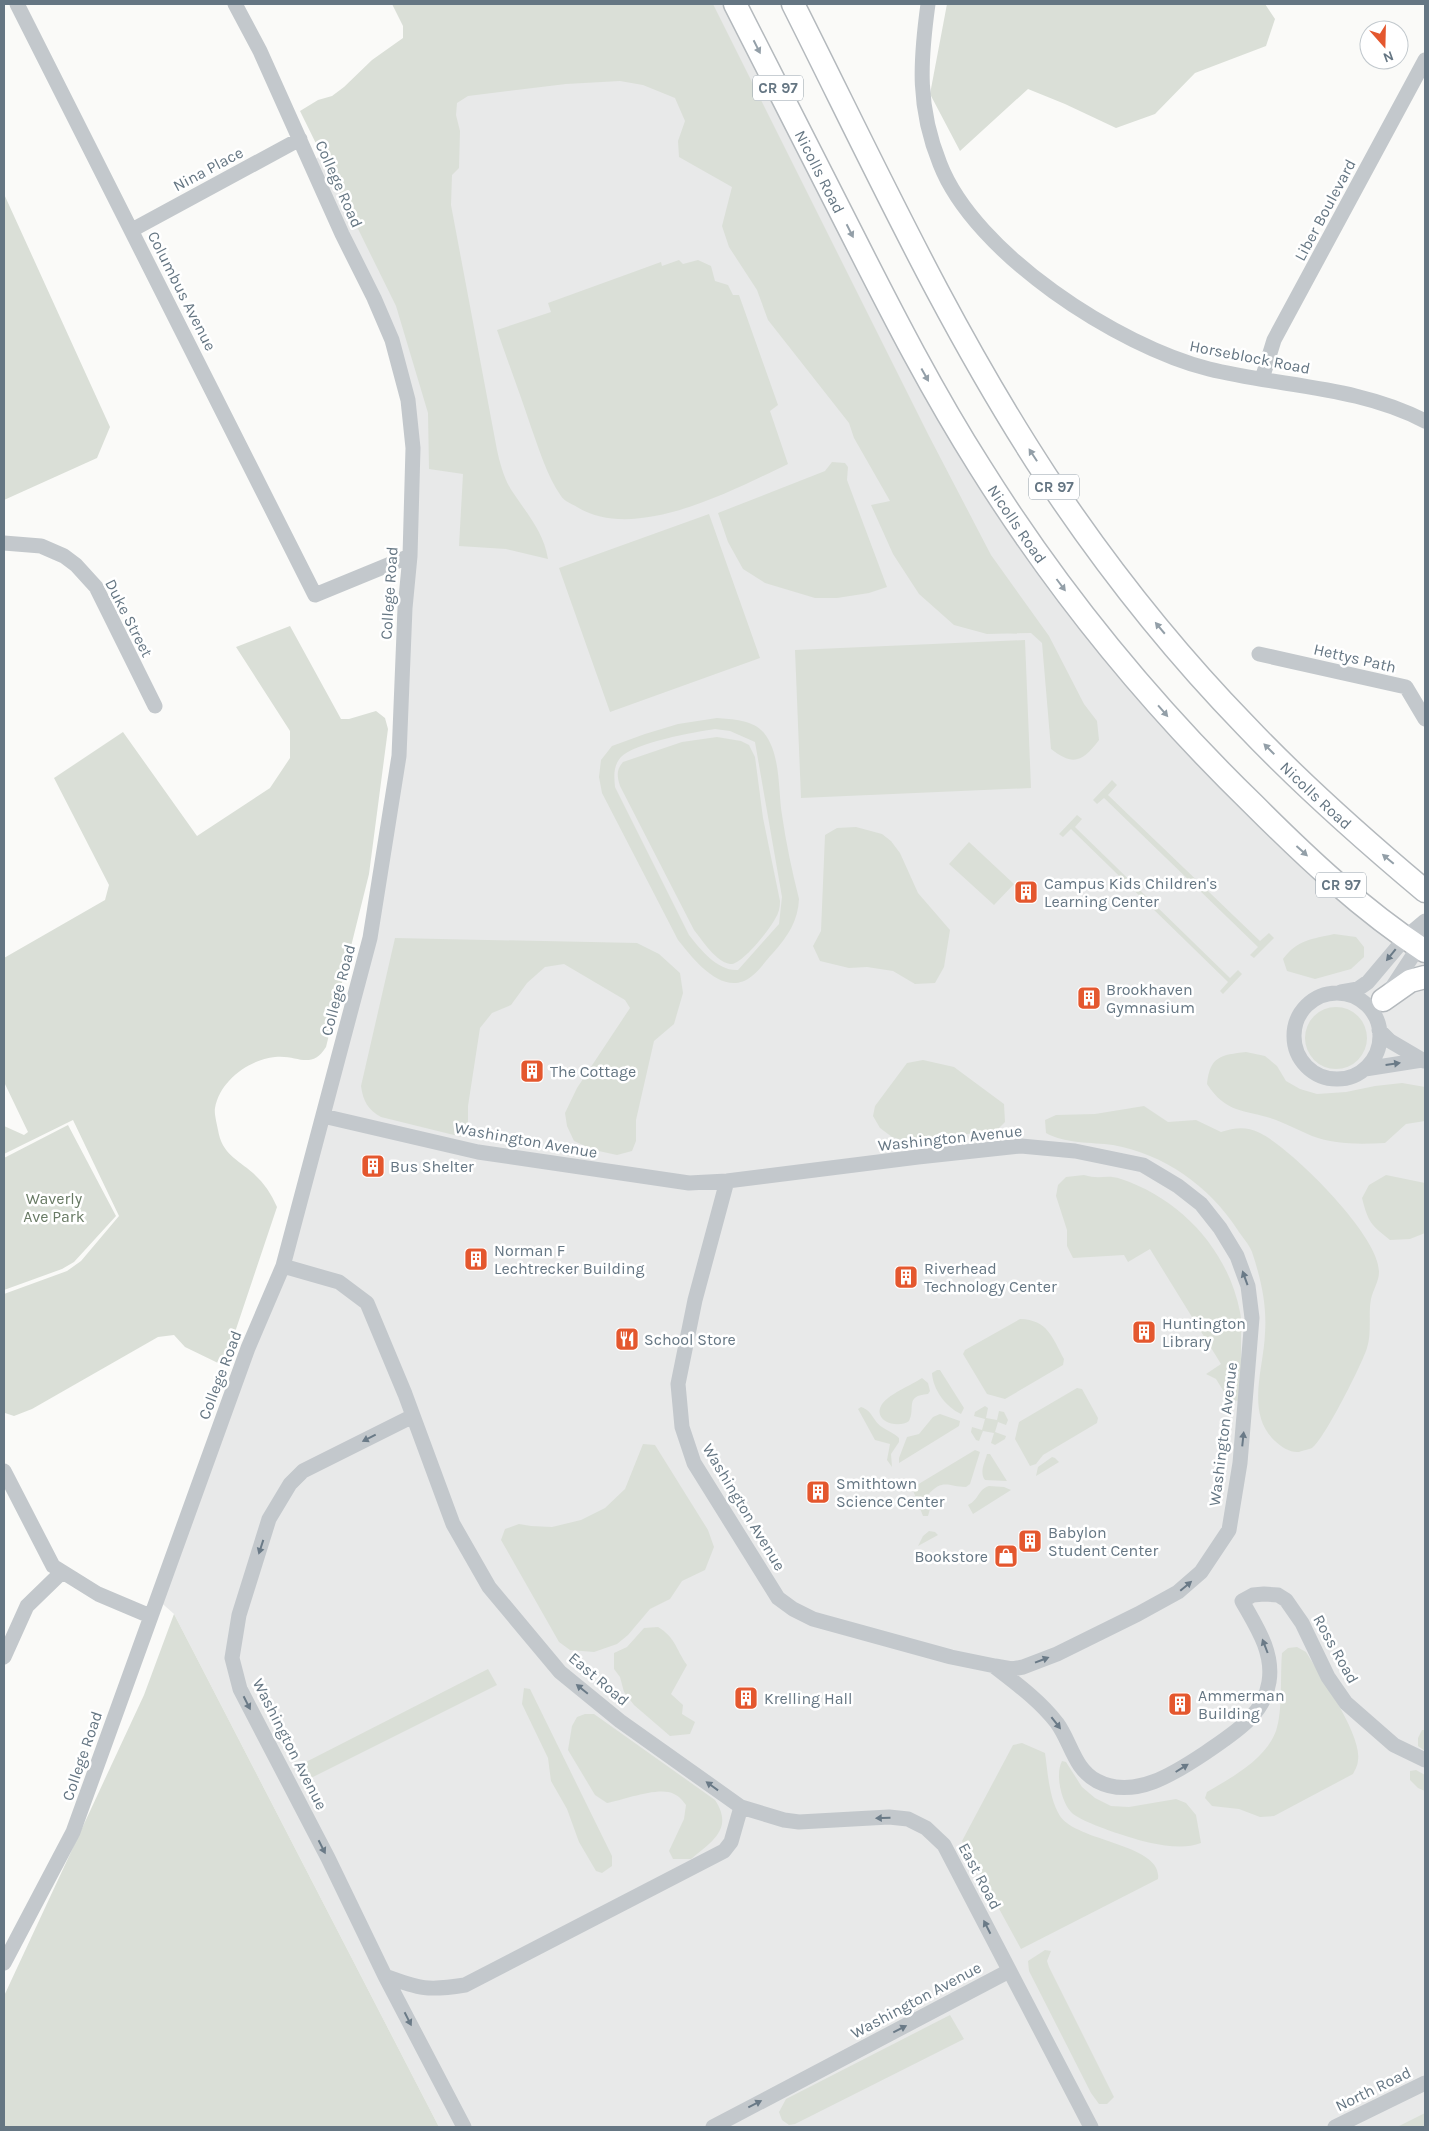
<svg xmlns="http://www.w3.org/2000/svg" width="1429" height="2131" font-family="Karla,sans-serif">
<rect width="100%" height="100%" fill="#fafaf8"/>
<path fill="#e8e9e9" d="M 593,4 L 735,4 L 926,377 L 1148,693 L 1425,951 L 1425,2127 L 439,2127 L 174,1614 L 156,1598 L 283,1266 L 370,938 L 399,756 L 413,448 L 392,340 L 310,162 L 438,88 Z"/>
<path fill="#dadfd7" fill-rule="evenodd" d="M 392,4 L 713,4 L 929,436 L 991,555 L 1049,636 L 1084,704 L 1097,721 L 1099,740 C 1083,761 1074,767 1051,749 L 1042,643 L 1031,633 L 987,634 L 954,625 L 919,594 L 893,554 L 871,505 L 890,501 L 854,438 L 849,423 L 768,320 L 757,290 L 729,247 L 722,226 L 732,187 L 679,157 L 678,141 L 685,121 L 675,98 L 643,85 L 620,81 L 566,84 L 468,96 L 457,103 L 456,115 L 460,131 L 459,168 L 452,175 L 451,205 L 497,450 C 500,464 505,482 514,494 C 528,515 544,533 548,559 L 506,549 L 459,546 L 463,474 L 429,469 L 428,413 L 396,306 L 300,111 L 318,100 L 332,96 L 344,87 L 372,60 L 403,38 L 403,26 Z
M 947,4 L 1265,4 L 1275,19 L 1266,46 L 1195,73 L 1155,114 L 1116,128 L 1065,104 L 1028,89 L 960,151 L 930,94 Z
M 4,194 L 110,427 L 97,458 L 4,500 Z
M 679,260 L 683,264 L 698,260 L 711,266 L 715,281 L 728,285 L 733,295 L 739,295 L 778,405 L 770,411 L 788,464 C 733,490 635,543 577,507 C 572,504 564,501 561,496 C 547,476 539,449 531,427 C 520,394 508,362 497,330 L 551,312 L 548,303 L 661,262 L 662,266 Z
M 832,462 L 845,463 L 848,467 L 847,480 L 887,587 L 869,593 L 837,598 L 815,598 L 765,583 L 743,569 L 728,542 L 718,513 L 825,471 Z
M 709,514 L 760,658 L 610,712 L 559,568 Z
M 290,626 L 341,719 L 349,719 L 376,711 L 385,718 L 388,729 L 369,874 L 326,1047 C 311,1071 297,1054 275,1057 C 248,1060 220,1081 215,1108 C 214,1114 217,1124 218,1130 C 222,1154 237,1159 253,1173 C 264,1183 271,1193 277,1207 L 228,1353 L 218,1363 L 185,1347 L 174,1335 L 158,1337 L 32,1409 L 14,1416 L 5,1413 L 4,1294 L 67,1271 L 81,1261 L 119,1216 L 73,1120 L 4,1154 L 4,1126 L 24,1135 L 28,1132 L 4,1082 L 4,958 L 105,900 L 109,885 L 54,778 L 123,732 L 197,836 L 270,788 L 290,758 L 290,731 L 236,647 Z
M 1025,640 L 1031,788 L 801,798 L 795,650 Z
M 717,718 C 731,719 754,720 764,733 C 781,754 778,790 782,815 C 786,843 792,871 799,899 C 798,921 788,936 773,953 C 766,960 760,970 752,976 C 724,999 694,960 678,940 L 602,793 L 599,777 L 601,760 L 612,746 L 645,734 L 678,724 ZM 715,729 L 730,731 L 755,742 L 782,897 L 779,924 L 738,970 C 717,971 701,950 689,935 L 615,787 C 614,776 613,766 621,757 C 634,743 694,732 715,729 Z
M 717,737 L 741,741 L 749,745 L 755,757 L 763,818 L 780,901 C 780,907 779,913 775,919 C 770,929 741,966 730,964 C 715,961 703,941 694,930 L 620,786 C 617,776 616,770 623,762 L 682,742 Z
M 1112,780 L 1117,785 L 1108,795 L 1260,941 L 1269,933 L 1274,938 L 1254,958 L 1250,955 L 1258,947 L 1104,798 L 1097,804 L 1093,800 Z
M 1077,815 L 1082,819 L 1075,827 L 1230,978 L 1238,970 L 1242,974 L 1223,994 L 1220,991 L 1228,982 L 1071,829 L 1063,837 L 1059,834 Z
M 856,827 L 882,834 L 891,841 L 900,853 L 918,893 L 950,930 L 944,967 L 935,983 L 915,984 L 893,971 L 867,967 L 849,968 L 820,961 L 813,946 L 821,931 L 825,835 L 837,828 Z
M 969,842 L 1014,884 L 994,905 L 949,864 Z
M 1334,934 L 1356,937 L 1364,947 L 1364,957 L 1351,969 L 1315,979 L 1287,971 L 1283,959 C 1297,940 1312,939 1334,934 Z
M 395,938 L 637,943 L 659,954 L 680,973 L 683,993 L 674,1024 L 654,1041 L 636,1120 L 636,1141 L 632,1151 L 617,1155 L 594,1150 L 574,1141 L 567,1126 L 565,1113 L 577,1088 L 630,1008 L 625,1000 L 564,964 L 545,967 L 527,983 L 511,1005 L 492,1013 L 480,1028 L 468,1106 L 468,1124 L 462,1137 L 381,1117 C 368,1110 363,1101 361,1086 Z
M1305 1038a31 31 0 1 1 62 0a31 31 0 1 1-62 0Z
M 1246,1052 L 1265,1056 L 1277,1066 L 1286,1081 L 1300,1089 L 1317,1094 L 1346,1092 L 1375,1086 L 1402,1083 L 1425,1087 L 1425,1121 L 1406,1124 L 1385,1143 C 1361,1144 1335,1145 1312,1136 C 1300,1131 1289,1125 1276,1120 C 1246,1109 1227,1115 1207,1084 C 1210,1056 1221,1055 1246,1052 Z
M 923,1060 L 954,1067 L 1004,1104 L 1005,1122 L 998,1129 L 931,1140 L 907,1142 L 892,1137 L 880,1128 L 873,1116 L 875,1106 L 907,1063 Z
M 1144,1106 L 1168,1122 L 1196,1120 L 1221,1132 C 1235,1128 1245,1126 1260,1133 C 1291,1148 1380,1236 1379,1272 C 1379,1281 1373,1290 1371,1299 C 1368,1315 1372,1332 1367,1348 C 1362,1364 1324,1440 1312,1448 C 1309,1449 1302,1451 1299,1452 C 1291,1453 1281,1447 1275,1441 C 1245,1413 1264,1368 1265,1333 C 1267,1305 1261,1279 1252,1252 C 1249,1244 1242,1237 1237,1229 C 1209,1186 1164,1154 1113,1145 C 1090,1142 1066,1144 1046,1133 L 1045,1120 L 1056,1115 L 1095,1114 Z
M 68,1125 L 116,1216 L 74,1262 L 62,1269 L 4,1290 L 4,1158 Z
M 1084,1175 C 1100,1180 1106,1174 1121,1179 C 1181,1199 1228,1250 1240,1312 C 1242,1321 1241,1331 1241,1339 C 1241,1360 1241,1380 1240,1401 L 1229,1400 L 1216,1379 L 1206,1374 L 1221,1364 L 1150,1249 L 1128,1262 L 1124,1255 L 1073,1258 L 1067,1246 L 1067,1230 L 1056,1196 L 1058,1185 L 1066,1177 Z
M 1386,1175 L 1425,1183 L 1425,1233 L 1410,1239 L 1390,1240 C 1371,1225 1368,1222 1362,1198 L 1369,1185 Z
M 1020,1319 C 1048,1320 1052,1337 1064,1359 L 1063,1365 L 1005,1399 L 987,1394 L 963,1354 L 965,1350 Z
M 937,1370 L 940,1370 L 964,1408 L 961,1414 C 946,1407 933,1390 932,1373 Z
M 922,1378 L 928,1383 L 930,1391 L 928,1394 C 904,1396 916,1408 909,1421 C 899,1429 873,1422 881,1406 C 886,1395 912,1385 922,1378 Z
M 1077,1388 L 1082,1389 L 1098,1418 L 1097,1423 L 1043,1455 L 1036,1464 L 1030,1466 L 1015,1439 L 1019,1422 Z
M 985,1406 L 988,1408 L 986,1418 L 997,1420 L 999,1411 L 1004,1412 L 1008,1420 L 1006,1425 L 998,1422 L 995,1432 L 1006,1436 L 1005,1439 L 995,1445 L 991,1443 L 994,1433 L 983,1431 L 979,1441 L 976,1440 L 971,1432 L 972,1427 L 982,1430 L 985,1419 L 974,1416 L 975,1412 Z
M 861,1407 C 873,1411 872,1420 882,1427 C 888,1431 894,1433 899,1438 L 899,1442 L 891,1454 L 892,1467 L 887,1460 L 890,1444 L 875,1440 L 858,1409 Z
M 940,1414 L 960,1421 L 959,1426 L 899,1463 L 899,1458 L 907,1437 L 919,1434 L 933,1417 Z
M 643,1444 L 655,1445 L 708,1530 L 714,1547 L 705,1570 L 682,1581 L 670,1599 L 650,1609 L 628,1635 L 617,1644 L 594,1652 L 570,1650 L 559,1642 L 501,1540 L 505,1529 L 519,1524 L 531,1526 L 552,1527 L 581,1520 L 605,1508 L 625,1489 Z
M 975,1450 L 980,1452 L 970,1484 L 966,1487 C 948,1487 943,1478 928,1495 L 930,1509 L 928,1516 L 923,1516 L 912,1488 Z
M 987,1454 L 990,1454 L 1007,1481 L 985,1480 C 979,1472 985,1462 987,1454 Z
M 1052,1457 L 1055,1458 L 1059,1462 L 1036,1476 L 1038,1467 Z
M 989,1486 L 1004,1487 L 1011,1490 L 973,1514 L 968,1505 C 980,1499 977,1490 989,1486 Z
M 929,1531 L 935,1532 L 938,1535 L 918,1546 L 923,1536 Z
M 174,1614 L 439,2127 L 4,2127 L 4,1996 L 144,1695 Z
M 658,1627 C 676,1638 675,1648 687,1665 L 671,1694 L 683,1705 L 682,1714 L 695,1722 L 690,1734 L 670,1736 L 634,1705 L 624,1692 L 620,1677 L 614,1669 L 614,1653 L 627,1647 L 644,1628 Z
M 1297,1647 L 1306,1652 C 1320,1675 1362,1735 1358,1760 C 1358,1765 1355,1770 1353,1774 L 1274,1816 L 1260,1817 L 1239,1809 L 1212,1806 L 1205,1798 L 1207,1792 C 1232,1777 1265,1760 1276,1731 C 1283,1711 1280,1676 1282,1653 L 1288,1648 Z
M 488,1669 L 497,1685 L 311,1778 L 306,1777 L 301,1769 L 302,1764 Z
M 524,1688 L 530,1689 L 612,1856 L 612,1866 L 602,1873 L 596,1871 L 579,1842 L 567,1809 L 551,1781 L 548,1758 L 522,1704 Z
M 585,1714 L 594,1714 L 715,1800 C 734,1829 712,1841 691,1859 L 673,1859 L 669,1851 L 684,1819 L 686,1805 C 683,1801 679,1796 674,1794 C 659,1786 624,1800 607,1803 L 595,1795 L 568,1750 L 572,1726 L 577,1717 Z
M 1422,1730 L 1425,1730 L 1425,1751 L 1418,1746 L 1418,1738 Z
M 1022,1743 L 1045,1753 C 1048,1774 1049,1798 1060,1816 C 1077,1842 1163,1844 1158,1879 L 1021,1949 L 962,1841 L 1013,1745 Z
M 1062,1761 L 1066,1762 L 1082,1787 L 1095,1798 L 1111,1806 L 1129,1807 L 1176,1799 L 1186,1803 L 1196,1815 L 1201,1843 C 1186,1849 1166,1846 1151,1843 C 1136,1840 1079,1822 1071,1812 C 1061,1801 1055,1774 1062,1761 Z
M 1416,1770 L 1425,1775 L 1425,1791 L 1418,1788 L 1410,1780 L 1410,1771 Z
M 1045,1950 L 1051,1951 L 1047,1961 L 1049,1967 L 1114,2097 L 1107,2104 L 1099,2104 L 1091,2093 L 1029,1971 L 1028,1961 Z
M 950,2015 L 964,2039 L 795,2124 L 789,2125 L 782,2120 L 779,2112 L 786,2099 Z
M 1425,2113 L 1425,2127 L 1397,2127 Z"/>
<g fill="none" stroke-linecap="round" stroke-linejoin="round">
<g stroke="#b4b9bd" stroke-width="25">
<g id="highway">
<path id="s1" d="M 735,4 C 775,82 814,160 854,238 C 893,315 933,393 980,467 C 1057,590 1149,703 1253,804 C 1306,857 1362,910 1425,951"/>
<path id="s2" d="M 793,4 C 873,163 948,327 1046,476 C 1105,565 1172,650 1246,726 C 1302,785 1363,839 1425,891"/>
<path d="M 1383,1000 L 1410,981 L 1425,977"/>
</g>
</g>
<path stroke="#c3c8cc" stroke-width="15" d="M 17,4 L 315,595 L 410,556
M 928,4 C 920,62 917,107 940,164 C 975,254 1118,346 1209,369 C 1282,387 1358,386 1425,421
M 132,230 L 300,139
M 1262,379 L 1274,340 L 1425,60
M 4,543 L 41,546 L 64,556 L 76,565 L 96,587 L 155,706
M 1259,654 L 1406,687 L 1425,719
M 1391,989 L 1425,937
M 1341,992 L 1358,989 L 1368,982 L 1406,937 L 1425,921
M1294 1036a43 43 0 1 1 86 0a43 43 0 1 1-86 0Z
M 1379,1030 L 1390,1041 L 1424,1061
M 1365,1069 L 1422,1060
M 323,1116 L 478,1152 L 689,1183 L 727,1181 L 918,1157 L 1021,1146 L 1075,1151 L 1143,1165 L 1178,1186 L 1201,1204 L 1220,1228 L 1237,1256 L 1248,1286 L 1252,1318 L 1240,1463 L 1229,1530 L 1201,1572 L 1178,1592 L 1138,1614 L 1057,1654 L 1023,1667 L 1012,1669 L 995,1666 L 951,1657 L 813,1619 L 793,1609 L 778,1598 L 694,1463 L 682,1427 L 678,1384 L 695,1300 L 727,1181
M 283,1266 L 339,1282 L 367,1303 L 405,1394 L 453,1524 L 489,1587 L 560,1672 L 620,1721 L 741,1807 L 784,1820 L 799,1822 L 889,1817 L 908,1819 L 926,1828 L 944,1845 L 1091,2127
M 413,1416 L 303,1471 L 290,1484 L 269,1519 L 239,1615 L 232,1658 L 240,1689 L 328,1858 L 385,1976 C 420,1989 428,1991 465,1985 L 724,1851 L 731,1842 L 741,1807
M 4,1471 L 53,1566 L 98,1594 L 150,1616
M 4,1657 L 27,1606 L 62,1572
M 995,1667 C 1017,1684 1040,1701 1057,1723 C 1071,1742 1074,1769 1097,1781 C 1135,1801 1178,1771 1208,1751 C 1234,1733 1264,1715 1269,1682 C 1274,1652 1256,1626 1242,1601 L 1253,1595 L 1264,1594 L 1278,1595 L 1286,1600 L 1302,1623 L 1328,1677 L 1346,1703 L 1394,1745 L 1425,1760
M 4,1963 L 73,1832 L 248,1348 L 283,1266 L 370,938 L 399,756 L 405,608 L 410,556 L 413,448 L 408,400 L 392,340 L 374,298 L 342,234 L 260,51 L 235,4
M 385,1976 L 464,2127
M 713,2127 L 1009,1971
M 1335,2127 L 1425,2083"/>
<use href="#highway" stroke="#fff" stroke-width="22"/>
</g>
<defs><path id="oneway-solid" d="M-6-.8H1V-3.2L6.5 0L1 3.2V.8H-6Z" transform="scale(1.25)"/></defs>
<g fill="#939fa8">
<use href="#oneway-solid" transform="translate(757 47) rotate(63)"/>
<use href="#oneway-solid" transform="translate(850 231) rotate(63)"/>
<use href="#oneway-solid" transform="translate(925 375) rotate(61)"/>
<use href="#oneway-solid" transform="translate(1033 455) rotate(-123)"/>
<use href="#oneway-solid" transform="translate(1061 585) rotate(53)"/>
<use href="#oneway-solid" transform="translate(1160 628) rotate(-130)"/>
<use href="#oneway-solid" transform="translate(1163 711) rotate(49)"/>
<use href="#oneway-solid" transform="translate(1269 749) rotate(-135)"/>
<use href="#oneway-solid" transform="translate(1302 851) rotate(42)"/>
<use href="#oneway-solid" transform="translate(1388 859) rotate(-140)"/>
</g>
<g fill="#6a7a87">
<use href="#oneway-solid" transform="translate(1391 955) rotate(129)"/>
<use href="#oneway-solid" transform="translate(1393 1064) rotate(-8)"/>
<use href="#oneway-solid" transform="translate(1245 1278) rotate(-110)"/>
<use href="#oneway-solid" transform="translate(369 1438) rotate(153)"/>
<use href="#oneway-solid" transform="translate(1243 1439) rotate(-84)"/>
<use href="#oneway-solid" transform="translate(261 1547) rotate(108)"/>
<use href="#oneway-solid" transform="translate(1186 1586) rotate(-40)"/>
<use href="#oneway-solid" transform="translate(1265 1646) rotate(-111)"/>
<use href="#oneway-solid" transform="translate(1042 1660) rotate(-21)"/>
<use href="#oneway-solid" transform="translate(582 1689) rotate(-141)"/>
<use href="#oneway-solid" transform="translate(247 1703) rotate(63)"/>
<use href="#oneway-solid" transform="translate(1056 1723) rotate(52)"/>
<use href="#oneway-solid" transform="translate(1182 1768) rotate(-32)"/>
<use href="#oneway-solid" transform="translate(712 1786) rotate(-144)"/>
<use href="#oneway-solid" transform="translate(883 1818) rotate(178)"/>
<use href="#oneway-solid" transform="translate(322 1847) rotate(63)"/>
<use href="#oneway-solid" transform="translate(987 1927) rotate(-117)"/>
<use href="#oneway-solid" transform="translate(408 2019) rotate(63)"/>
<use href="#oneway-solid" transform="translate(900 2029) rotate(-27)"/>
<use href="#oneway-solid" transform="translate(755 2104) rotate(-27)"/>
</g>
<defs>
<g id="building-square" transform="scale(1.25)"><rect x="-9" y="-9" width="18" height="18" rx="4" fill="#e4572e" stroke="#fff"/><path d="M-4-6H4V6H1V3H-1V6H-4ZM-2.5-4.3h1.7v1.8h-1.7ZM.8-4.3h1.7v1.8H.8ZM-2.5-1h1.7V.8h-1.7ZM.8-1h1.7V.8H.8Z" fill="#fff"/></g>
<g id="restaurant-square" transform="scale(1.25)"><rect x="-9" y="-9" width="18" height="18" rx="4" fill="#e4572e" stroke="#fff"/><path d="M-5-6h1v4h1v-4h1v4h1v-4h1v5L-1.5 .5V6h-2V.5L-5-1ZM5-6V6H3V1.5H1.5Q1.5-4 5-6Z" fill="#fff"/></g>
<g id="shop-square" transform="scale(1.25)"><rect x="-9" y="-9" width="18" height="18" rx="4" fill="#e4572e" stroke="#fff"/><path d="M-5-2.5h2.3a2.7 3.5 0 0 1 5.4 0H5L5.5 6h-11ZM-1.5-2.5h3a1.5 2.3 0 0 0-3 0Z" fill="#fff"/></g>
</defs>
<g fill-rule="evenodd">
<use href="#building-square" x="1026" y="892"/>
<use href="#building-square" x="1089" y="998"/>
<use href="#building-square" x="532" y="1071"/>
<use href="#building-square" x="373" y="1166"/>
<use href="#building-square" x="476" y="1259"/>
<use href="#building-square" x="906" y="1277"/>
<use href="#building-square" x="1144" y="1332"/>
<use href="#restaurant-square" x="627" y="1339"/>
<use href="#building-square" x="818" y="1492"/>
<use href="#building-square" x="1030" y="1541"/>
<use href="#shop-square" x="1006" y="1556"/>
<use href="#building-square" x="746" y="1698"/>
<use href="#building-square" x="1180" y="1704"/>
</g>
<g text-anchor="middle" dominant-baseline="central" stroke-width="5" stroke-linejoin="round" paint-order="stroke">
<g fill="#fff" stroke="#939fa8" stroke-width="1">
<rect x="753" y="75.5" width="50" height="25" rx="4"/>
<rect x="1029" y="474.5" width="50" height="25" rx="4"/>
<rect x="1316" y="872.5" width="50" height="25" rx="4"/>
</g>
<g font-size="15" font-weight="bold" fill="#657683">
<text x="778" y="88">CR 97</text>
<text x="1054" y="487">CR 97</text>
<text x="1341" y="885">CR 97</text>
</g>
<g font-size="16" fill="#657683" stroke="#fff">
<text transform="translate(208 169) rotate(-28)">Nina Place</text>
<text stroke="none"><textPath href="#s1" startOffset="188">Nicolls Road</textPath></text>
<text transform="translate(339 184) rotate(66)">College Road</text>
<text transform="translate(1325 210) rotate(-62)">Liber Boulevard</text>
<text transform="translate(182 291) rotate(63)">Columbus Avenue</text>
<text transform="translate(1250 357) rotate(11)">Horseblock Road</text>
<text stroke="none"><textPath href="#s1" startOffset="592">Nicolls Road</textPath></text>
<text transform="translate(389 593) rotate(-86)">College Road</text>
<text transform="translate(129 618) rotate(63)">Duke Street</text>
<text transform="translate(1355 658) rotate(13)">Hettys Path</text>
<text stroke="none"><textPath href="#s2" startOffset="955">Nicolls Road</textPath></text>
<text transform="translate(338 990) rotate(-75)">College Road</text>
<text transform="translate(950 1138) rotate(-6)">Washington Avenue</text>
<text transform="translate(526 1140) rotate(10)">Washington Avenue</text>
<text transform="translate(220 1375) rotate(-69)">College Road</text>
<text transform="translate(1223 1434) rotate(-83)">Washington Avenue</text>
<text transform="translate(744 1507) rotate(59)">Washington Avenue</text>
<text transform="translate(1336 1649) rotate(61)">Ross Road</text>
<text transform="translate(599 1679) rotate(40)">East Road</text>
<text transform="translate(290 1744) rotate(63)">Washington Avenue</text>
<text transform="translate(82 1756) rotate(-71)">College Road</text>
<text transform="translate(980 1876) rotate(62)">East Road</text>
<text transform="translate(916 2000) rotate(-28)">Washington Avenue</text>
<text transform="translate(1373 2089) rotate(-26)">North Road</text>
</g>
<g font-size="16" fill="#657683" stroke="#fff" text-anchor="start">
<text x="1044" y="883">Campus Kids Children's<tspan x="1044" dy="18">Learning Center</tspan></text>
<text x="1106" y="989">Brookhaven<tspan x="1106" dy="18">Gymnasium</tspan></text>
<text x="550" y="1071">The Cottage</text>
<text x="390" y="1166">Bus Shelter</text>
<text x="494" y="1250">Norman F<tspan x="494" dy="18">Lechtrecker Building</tspan></text>
<text x="924" y="1268">Riverhead<tspan x="924" dy="18">Technology Center</tspan></text>
<text x="1162" y="1323">Huntington<tspan x="1162" dy="18">Library</tspan></text>
<text x="644" y="1339">School Store</text>
<text x="836" y="1483">Smithtown<tspan x="836" dy="18">Science Center</tspan></text>
<text x="1048" y="1532">Babylon<tspan x="1048" dy="18">Student Center</tspan></text>
<text x="988" y="1556" text-anchor="end">Bookstore</text>
<text x="1198" y="1695">Ammerman<tspan x="1198" dy="18">Building</tspan></text>
<text x="764" y="1698">Krelling Hall</text>
</g>
<g font-size="16" fill="#687a64" stroke="#fff">
<text x="54" y="1198">Waverly<tspan x="54" dy="18">Ave Park</tspan></text>
</g>
</g>
<rect width="1429" height="2131" fill="none" stroke="#657683" stroke-width="10"/>
<g transform="translate(1384 45) rotate(160)"><circle r="24" fill="#ffffff" stroke="#c1c8cd"/>
<path d="M0-4L9 19L0 12L-9 19Z" fill="#e4572e"/>
<text y="-8" font-size="14" font-weight="bold" text-anchor="middle" fill="#657683">N</text>
</g>
</svg>
